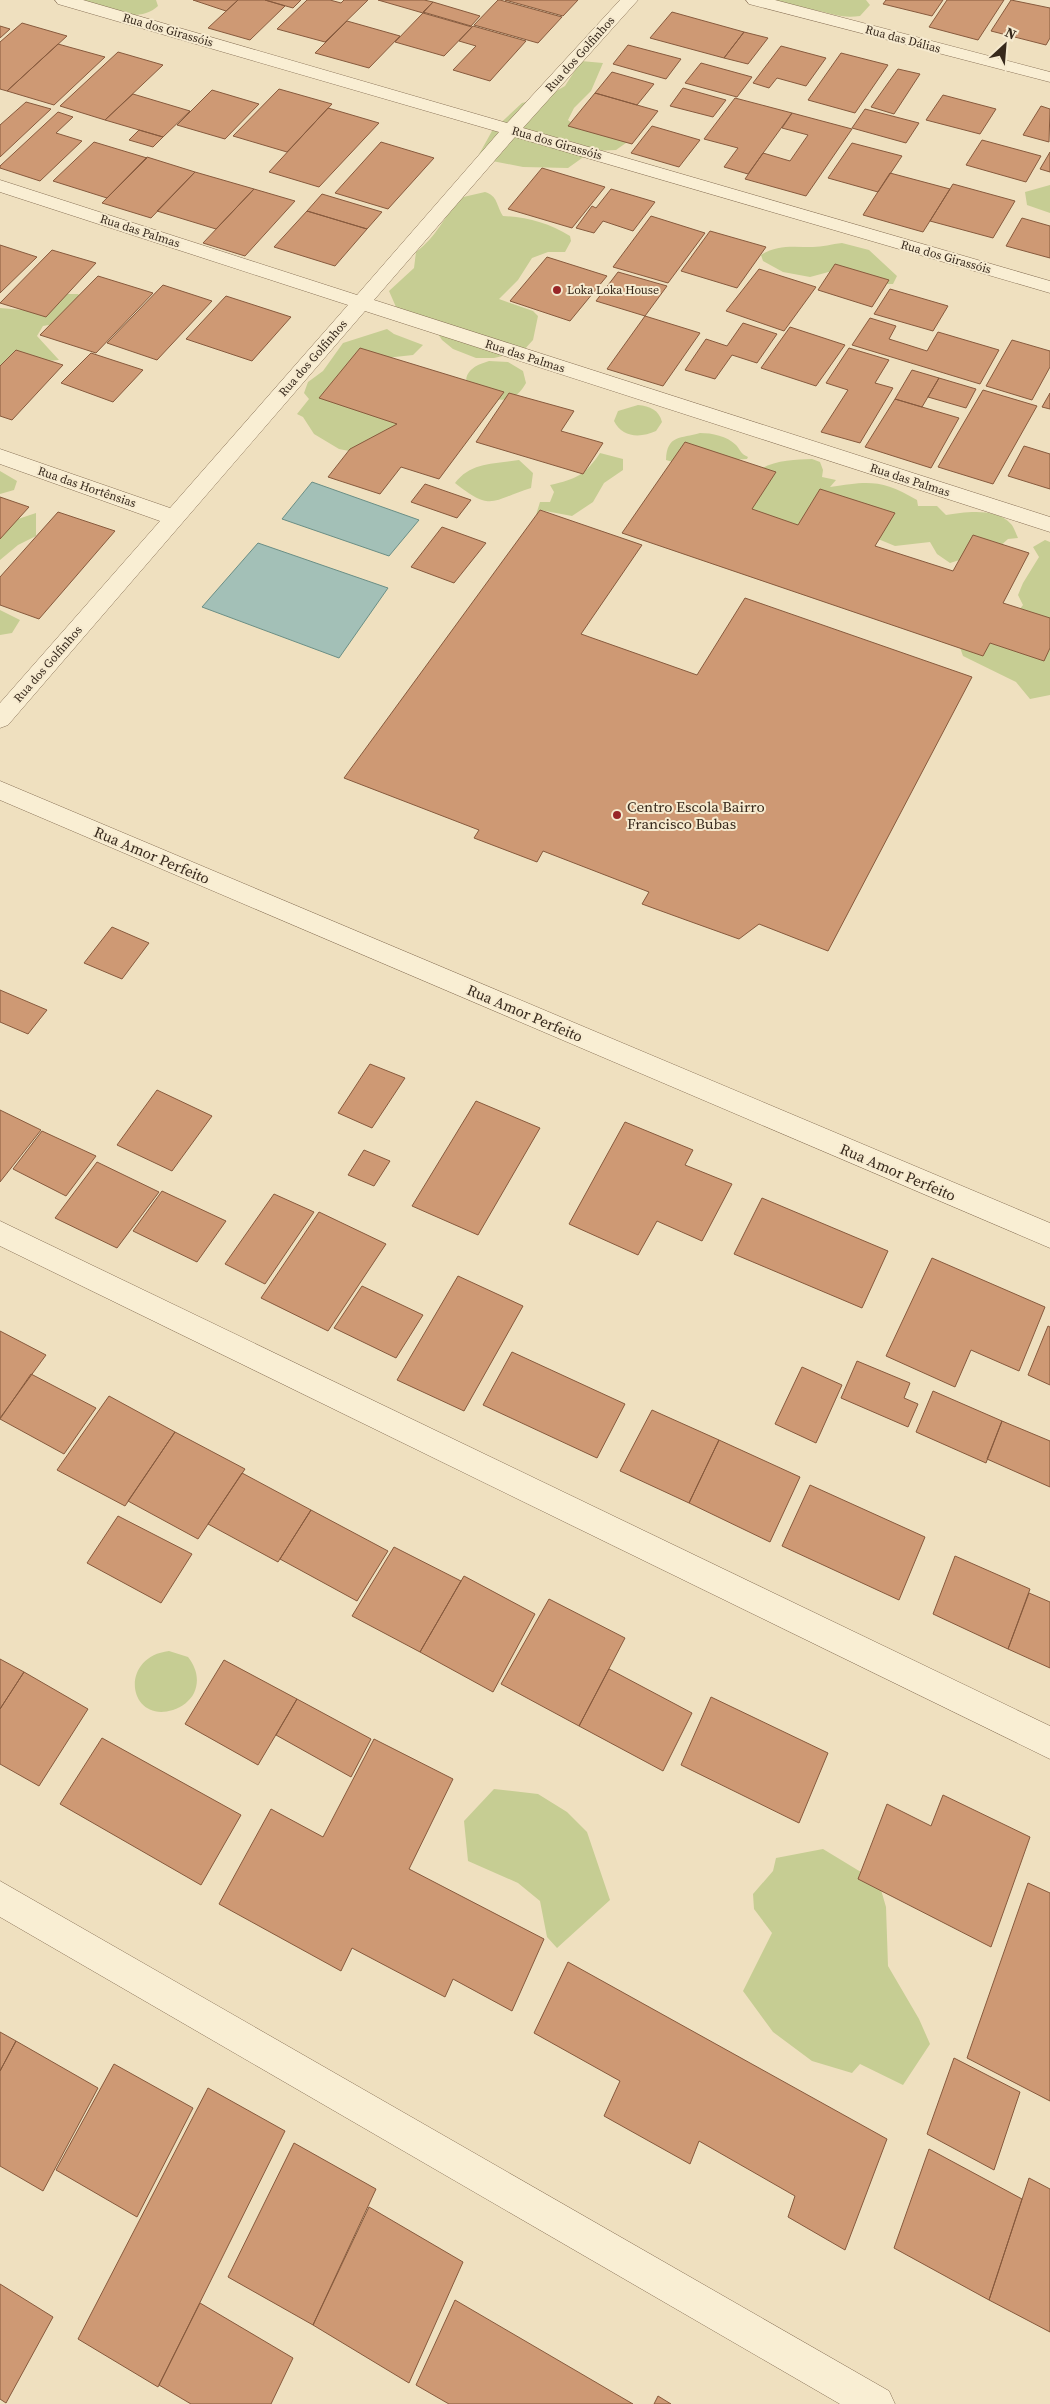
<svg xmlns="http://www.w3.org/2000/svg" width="1050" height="2404" font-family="'Source Serif 4',serif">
<rect width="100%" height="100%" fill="#efe0bf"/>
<path fill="#c6cd93" d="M 75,0 L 156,0 L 158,6 C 137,26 98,8 75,0 Z
M 765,0 L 866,0 L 870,5 L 860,16 C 842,19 831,13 814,10 C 797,7 781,5 765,0 Z
M 581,61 L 603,63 L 591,91 L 574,108 L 568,120 L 580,130 L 597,127 L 633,138 L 616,150 L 592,151 L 568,168 L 523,167 L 477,158 L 492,131 L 522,103 L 546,97 L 565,86 Z
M 1050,185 L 1050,213 L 1027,205 L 1025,192 Z
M 485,192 C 498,196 496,205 503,216 C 527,217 549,223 570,236 L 571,241 L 565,252 L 548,252 L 532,258 L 518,280 L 499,299 L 533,311 L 538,316 L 533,340 L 523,351 L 494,358 L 476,358 L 453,349 L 442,340 L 431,323 L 396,307 L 389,291 L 414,268 L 416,252 C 437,236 444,218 459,198 Z
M 842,243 L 869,250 L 897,276 L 893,284 L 884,284 L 836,270 L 810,277 L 783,272 L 763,261 L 761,255 C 777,244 795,247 813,247 C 822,247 832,244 842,243 Z
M 67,294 L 78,294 L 93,308 L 78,320 L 43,326 L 37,336 L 59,360 L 0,365 L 0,308 L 23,310 Z
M 387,329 L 394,334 L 423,345 L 413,355 L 358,361 L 424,422 L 364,454 L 339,449 L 314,434 L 303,417 L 297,414 L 309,399 L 304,393 L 308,382 L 323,371 L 343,343 Z
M 489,361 L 508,362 L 523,371 L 526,383 C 511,411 487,398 467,386 C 463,371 476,365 489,361 Z
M 638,405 C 650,406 659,410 662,422 L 656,431 C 641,438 622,438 614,421 L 618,411 Z
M 700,433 C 712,433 727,436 736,445 C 741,451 741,454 748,457 L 747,459 L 676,463 L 666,460 C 667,434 681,439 700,433 Z
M 600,453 L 623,459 L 623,470 L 604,483 L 593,502 L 572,516 L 540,510 L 536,515 L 540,502 L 550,502 L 554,492 L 550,485 C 577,479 585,475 600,453 Z
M 812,459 L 820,462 L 823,470 L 822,477 L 836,480 L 830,487 C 868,481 882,479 917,500 L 918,506 L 937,506 L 946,515 C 965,512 996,507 1011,524 C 1014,527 1016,534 1018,538 L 1008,539 L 998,548 L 950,563 L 937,554 L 930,542 L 895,546 L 854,529 L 805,529 L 741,512 C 744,502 746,490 750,481 C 760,460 792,460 812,459 Z
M 519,460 L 533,473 L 531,488 C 490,501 492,512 455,483 C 471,462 494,464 519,460 Z
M 0,471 L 17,481 L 14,490 L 0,494 Z
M 36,513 L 36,536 L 18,545 L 0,560 L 0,525 Z
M 1045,540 L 1050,542 L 1050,628 L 1016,614 L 1023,605 L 1018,595 L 1023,583 L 1039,557 L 1033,547 Z
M 0,610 L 20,620 L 12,633 L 0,635 Z
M 1050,633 L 1050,695 L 1030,699 L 1016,682 L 963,656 L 957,639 Z
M 169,1651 L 188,1657 C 196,1667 200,1680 194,1693 C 190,1701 182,1707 173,1710 C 128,1724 118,1657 169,1651 Z
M 494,1789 L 538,1794 L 567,1812 L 587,1832 L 610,1900 L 557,1948 L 547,1937 L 540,1901 L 518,1883 L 468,1861 L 464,1821 Z
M 823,1849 L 879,1883 L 886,1907 L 888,1966 L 919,2019 L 930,2044 L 903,2085 L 860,2064 L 852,2073 L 812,2061 L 773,2032 L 743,1991 L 772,1933 L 754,1909 L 753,1894 L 773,1871 L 776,1858 Z"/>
<path fill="#a3c0b7" stroke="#6a8e85" d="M 312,482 L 419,520 L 389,556 L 282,519 Z
M 258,543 L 388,588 L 339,658 L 202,607 Z"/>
<path fill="#ce9974" stroke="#875a3d" d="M 193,0 L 238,0 L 226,11 Z
M 238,0 L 265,0 L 285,6 L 250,40 L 208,28 Z
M 265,0 L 301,0 L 293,8 Z
M 307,0 L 330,0 L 341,3 L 344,0 L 368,0 L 325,42 L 277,29 Z
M 378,0 L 424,0 L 433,2 L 423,13 Z
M 498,0 L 500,0 L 562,17 L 538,43 L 474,25 Z
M 505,0 L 578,0 L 563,16 Z
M 886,0 L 943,0 L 932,16 L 883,4 Z
M 947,0 L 1004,0 L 978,40 L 929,27 Z
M 1011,0 L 1050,8 L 1050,38 L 1046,45 L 991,31 Z
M 433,2 L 480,16 L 471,26 L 423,12 Z
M 672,12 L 744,32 L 724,58 L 650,38 Z
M 423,13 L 472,27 L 444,56 L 395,42 Z
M 347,21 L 400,36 L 369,68 L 315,53 Z
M 22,23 L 67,36 L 7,91 L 0,89 L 0,42 Z
M 0,26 L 10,29 L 0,38 Z
M 473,26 L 526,41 L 490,81 L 453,70 L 476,46 L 459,41 Z
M 744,32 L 768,38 L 748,64 L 724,58 Z
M 58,44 L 105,57 L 54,105 L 7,91 Z
M 628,45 L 681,59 L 666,79 L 613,64 Z
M 781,46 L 826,58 L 806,86 L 777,78 L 769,88 L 753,83 Z
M 118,52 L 163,65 L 105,120 L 60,106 Z
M 841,53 L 888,65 L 855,113 L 808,100 Z
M 701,63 L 752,77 L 737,97 L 685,83 Z
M 898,69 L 920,74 L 894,114 L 871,107 Z
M 612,72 L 654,84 L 637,105 L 595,93 Z
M 683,88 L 726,100 L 713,117 L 670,106 Z
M 279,89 L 332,104 L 287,152 L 233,136 Z
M 212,90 L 259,104 L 225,139 L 177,125 Z
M 595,93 L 658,111 L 632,144 L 568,126 Z
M 133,94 L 190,111 L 163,137 L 105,120 Z
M 943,95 L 996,109 L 980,134 L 926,120 Z
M 735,98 L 792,113 L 748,174 L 724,167 L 738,148 L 704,139 Z
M 26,102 L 51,109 L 0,157 L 0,125 Z
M 1041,106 L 1050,109 L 1049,142 L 1023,135 Z
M 328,108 L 379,123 L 319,187 L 269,172 Z
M 865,109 L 919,123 L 906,143 L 852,128 Z
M 58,112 L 73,117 L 56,133 L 82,141 L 40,181 L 0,168 L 0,166 Z
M 792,113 L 852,129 L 806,196 L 745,179 L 763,153 L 790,161 L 808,135 L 782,128 Z
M 652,126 L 700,140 L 679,167 L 631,153 Z
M 139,130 L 163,137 L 153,147 L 129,140 Z
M 982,140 L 1041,156 L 1026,182 L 966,165 Z
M 94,142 L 147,158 L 107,198 L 53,181 Z
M 381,142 L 434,158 L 388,209 L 335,193 Z
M 852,143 L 902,156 L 878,192 L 828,178 Z
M 1050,152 L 1050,172 L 1040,169 Z
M 147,157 L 195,172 L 151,218 L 102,203 Z
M 542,168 L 605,187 L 572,228 L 508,209 Z
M 195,172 L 254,189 L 216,229 L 157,211 Z
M 890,173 L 950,189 L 923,232 L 863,215 Z
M 953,184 L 1015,201 L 993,238 L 930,221 Z
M 254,189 L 295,201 L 245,256 L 203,243 Z
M 611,189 L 655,202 L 633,231 L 603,221 L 594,233 L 576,228 L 592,206 L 596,208 Z
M 322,194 L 382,212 L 367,229 L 307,211 Z
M 307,211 L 367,229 L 335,266 L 274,247 Z
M 651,216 L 705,233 L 668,283 L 613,267 Z
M 1022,218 L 1050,226 L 1050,258 L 1006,246 Z
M 710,231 L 766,247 L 737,288 L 681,271 Z
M 0,245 L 37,257 L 0,293 Z
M 52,250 L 96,263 L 46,317 L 0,303 Z
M 547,257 L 607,276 L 570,321 L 510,301 Z
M 835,264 L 889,280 L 872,307 L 818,290 Z
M 759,269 L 816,287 L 784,331 L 726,311 Z
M 618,272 L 667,286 L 645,316 L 596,301 Z
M 98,276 L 153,293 L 96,353 L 40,335 Z
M 163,285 L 212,301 L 157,360 L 107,343 Z
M 890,289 L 948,306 L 933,331 L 874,314 Z
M 226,296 L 291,317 L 252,361 L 186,339 Z
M 645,316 L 700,333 L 663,386 L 607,369 Z
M 870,318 L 896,326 L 889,339 L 927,351 L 938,332 L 999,350 L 980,384 L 852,345 Z
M 743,323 L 777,334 L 757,363 L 732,355 L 715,379 L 685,370 L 706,339 L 727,346 Z
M 790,327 L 845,345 L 816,386 L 761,368 Z
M 1012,340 L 1050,351 L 1050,367 L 1032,400 L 986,386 Z
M 360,348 L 504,392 L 439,479 L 401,467 L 380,494 L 328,477 L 350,449 L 397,424 L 319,398 Z
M 849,348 L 889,360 L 875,383 L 893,388 L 860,443 L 821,432 L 848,390 L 826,383 Z
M 16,350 L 63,365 L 12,420 L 0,416 L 0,366 Z
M 91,353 L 143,370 L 113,402 L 61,383 Z
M 912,370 L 939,378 L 922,407 L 895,399 Z
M 939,378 L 976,389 L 966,408 L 928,397 Z
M 983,390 L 1037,406 L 993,484 L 938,467 Z
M 509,393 L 574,411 L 561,431 L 603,443 L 583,474 L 476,442 Z
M 1050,393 L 1050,409 L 1042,407 Z
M 895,399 L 959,418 L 931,468 L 865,447 Z
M 685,442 L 776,472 L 752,509 L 798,525 L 820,489 L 895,513 L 875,546 L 953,571 L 973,535 L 1029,553 L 1003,603 L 1050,618 L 1050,648 L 1044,661 L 990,643 L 983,656 L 622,533 Z
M 1024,446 L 1050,454 L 1050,489 L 1008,476 Z
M 425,484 L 471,500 L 457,518 L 411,502 Z
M 0,497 L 29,507 L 0,539 Z
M 540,510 L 642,545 L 581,634 L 697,675 L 745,598 L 972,677 L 828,951 L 759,924 L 739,939 L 686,920 L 642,904 L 649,892 L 543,851 L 537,862 L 474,838 L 479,830 L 344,778 Z
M 58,512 L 115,531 L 39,619 L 0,605 L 0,577 Z
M 442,527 L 486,543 L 454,583 L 411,567 Z
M 112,927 L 149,943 L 122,979 L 84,963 Z
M 0,990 L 47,1010 L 28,1034 L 0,1022 Z
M 370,1064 L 405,1078 L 372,1128 L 338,1113 Z
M 157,1090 L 212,1116 L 172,1171 L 117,1145 Z
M 476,1101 L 540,1128 L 478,1235 L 412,1206 Z
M 0,1110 L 41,1130 L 0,1182 Z
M 625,1122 L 693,1150 L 685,1165 L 732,1184 L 702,1241 L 657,1221 L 638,1255 L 569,1224 Z
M 42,1131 L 96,1156 L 66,1196 L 13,1169 Z
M 364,1150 L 390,1161 L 374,1186 L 348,1175 Z
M 97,1162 L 159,1192 L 117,1248 L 55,1218 Z
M 162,1191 L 226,1221 L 197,1262 L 133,1231 Z
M 274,1194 L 314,1212 L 265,1284 L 225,1264 Z
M 762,1198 L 888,1251 L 862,1308 L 734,1254 Z
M 319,1212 L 386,1244 L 328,1331 L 261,1298 Z
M 932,1258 L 1045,1307 L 1019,1371 L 971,1350 L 955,1387 L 886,1356 Z
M 458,1276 L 523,1306 L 464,1411 L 397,1380 Z
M 362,1286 L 423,1315 L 396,1358 L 334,1328 Z
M 1048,1326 L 1050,1327 L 1050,1385 L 1028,1375 Z
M 0,1331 L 46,1355 L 0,1418 Z
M 512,1352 L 625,1404 L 597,1458 L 483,1405 Z
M 857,1361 L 910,1383 L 904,1398 L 918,1404 L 908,1427 L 841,1398 Z
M 802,1367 L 842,1385 L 816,1443 L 775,1424 Z
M 31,1374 L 96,1408 L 64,1454 L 0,1419 Z
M 933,1391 L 1002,1421 L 986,1463 L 916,1432 Z
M 109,1396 L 175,1432 L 125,1506 L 57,1470 Z
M 652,1410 L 719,1440 L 689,1503 L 620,1471 Z
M 1002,1421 L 1050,1441 L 1050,1487 L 987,1459 Z
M 175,1432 L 245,1469 L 198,1539 L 128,1501 Z
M 719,1440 L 800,1477 L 770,1542 L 689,1503 Z
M 242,1473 L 311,1510 L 278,1562 L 208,1524 Z
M 810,1485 L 925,1537 L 899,1600 L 782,1546 Z
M 311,1510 L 388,1551 L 357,1601 L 280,1559 Z
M 118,1516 L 192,1554 L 161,1603 L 87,1563 Z
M 394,1547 L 461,1581 L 420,1652 L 352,1616 Z
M 955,1556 L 1030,1589 L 1008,1649 L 933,1614 Z
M 464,1576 L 535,1614 L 493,1692 L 420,1652 Z
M 1029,1593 L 1050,1602 L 1050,1668 L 1008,1649 Z
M 549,1599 L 625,1638 L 579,1726 L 501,1684 Z
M 0,1659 L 24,1672 L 0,1709 Z
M 224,1660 L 297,1699 L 258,1765 L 185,1724 Z
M 609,1669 L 692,1713 L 663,1771 L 579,1726 Z
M 24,1672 L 88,1709 L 39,1786 L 0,1764 L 0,1709 Z
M 711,1697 L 828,1753 L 799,1823 L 681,1765 Z
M 297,1699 L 371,1739 L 351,1777 L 276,1735 Z
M 102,1738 L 241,1815 L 201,1885 L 60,1804 Z
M 374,1739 L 453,1779 L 409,1869 L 544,1939 L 512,2011 L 453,1979 L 445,1997 L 352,1948 L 341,1971 L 219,1904 L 271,1809 L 323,1837 Z
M 943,1795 L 1030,1837 L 991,1947 L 858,1879 L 887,1804 L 931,1826 Z
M 1028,1883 L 1050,1893 L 1050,2101 L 967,2058 Z
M 568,1962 L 887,2139 L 845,2250 L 788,2217 L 795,2196 L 699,2141 L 690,2164 L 604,2116 L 620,2081 L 534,2033 Z
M 0,2032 L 16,2041 L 0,2071 Z
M 16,2041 L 98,2088 L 43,2191 L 0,2166 L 0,2071 Z
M 954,2058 L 1020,2092 L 994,2170 L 927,2134 Z
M 114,2064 L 193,2108 L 137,2217 L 56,2170 Z
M 208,2088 L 285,2131 L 158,2387 L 78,2339 Z
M 294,2143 L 376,2189 L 313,2325 L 228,2277 Z
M 929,2149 L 1022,2199 L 989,2300 L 894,2248 Z
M 1029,2178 L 1050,2189 L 1050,2332 L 989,2300 Z
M 369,2207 L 463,2262 L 409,2383 L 313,2325 Z
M 0,2284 L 53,2317 L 6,2403 L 0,2399 Z
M 455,2300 L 633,2404 L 449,2404 L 416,2385 Z
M 200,2303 L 293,2358 L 271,2404 L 191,2404 L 159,2385 Z
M 658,2396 L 671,2404 L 654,2404 Z"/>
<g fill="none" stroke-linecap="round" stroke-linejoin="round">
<g stroke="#887157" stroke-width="1">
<path id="street" d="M 55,0 L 83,0 L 507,123 L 620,0 L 638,0 L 523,128 L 1050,281 L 1050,293 L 515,137 L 374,300 L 1050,517 L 1050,532 L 365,311 L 8,725 L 0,728 L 0,703 L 160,521 L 0,464 L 0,449 L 170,508 L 348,305 L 0,192 L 0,180 L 357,295 L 499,132 L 58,4 Z
M 746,0 L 775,0 L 1050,72 L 1050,82 L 749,4 Z
M 0,781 L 1050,1223 L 1050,1248 L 0,800 Z
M 0,1221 L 1050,1726 L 1050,1759 L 0,1246 Z
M 0,1881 L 889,2391 L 895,2404 L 840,2404 L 0,1917 Z"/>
</g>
<use href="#street" fill="#f9eed3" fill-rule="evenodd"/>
</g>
<g fill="#982628" stroke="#f6eacf" stroke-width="2">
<circle cx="557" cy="290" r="5"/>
<circle cx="617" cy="815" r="5"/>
</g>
<g text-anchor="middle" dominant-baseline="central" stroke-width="4" stroke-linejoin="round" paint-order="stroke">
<g font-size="12" fill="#37291c" stroke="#f6eacf">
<text transform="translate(168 30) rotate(16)">Rua dos Girassóis</text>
<text transform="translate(903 39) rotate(15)">Rua das Dálias</text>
<text transform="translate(580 54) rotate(-48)">Rua dos Golfinhos</text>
<text transform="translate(557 143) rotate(16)">Rua dos Girassóis</text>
<text transform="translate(140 231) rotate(18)">Rua das Palmas</text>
<text transform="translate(946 257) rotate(16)">Rua dos Girassóis</text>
<text transform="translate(525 356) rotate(18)">Rua das Palmas</text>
<text transform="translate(313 358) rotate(-49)">Rua dos Golfinhos</text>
<text transform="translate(910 480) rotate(18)">Rua das Palmas</text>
<text transform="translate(87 487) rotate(19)">Rua das Hortênsias</text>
<text transform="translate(48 664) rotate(-49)">Rua dos Golfinhos</text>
</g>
<g font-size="12" fill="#37291c" stroke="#f6eacf" text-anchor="start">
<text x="567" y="290">Loka Loka House</text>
</g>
<g font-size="15" fill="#37291c" stroke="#f6eacf" text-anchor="start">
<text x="627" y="806">Centro Escola Bairro<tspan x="627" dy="17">Francisco Bubas</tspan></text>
</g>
<g font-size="15" fill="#37291c" stroke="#f6eacf">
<text transform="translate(152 855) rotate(23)">Rua Amor Perfeito</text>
<text transform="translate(525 1013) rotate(23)">Rua Amor Perfeito</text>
<text transform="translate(898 1172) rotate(23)">Rua Amor Perfeito</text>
</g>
</g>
<g transform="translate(1005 45) rotate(26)" stroke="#f6eacf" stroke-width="4" paint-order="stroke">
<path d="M0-4L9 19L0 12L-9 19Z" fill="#37291c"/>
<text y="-8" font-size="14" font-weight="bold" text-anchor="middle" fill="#37291c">N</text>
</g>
</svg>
